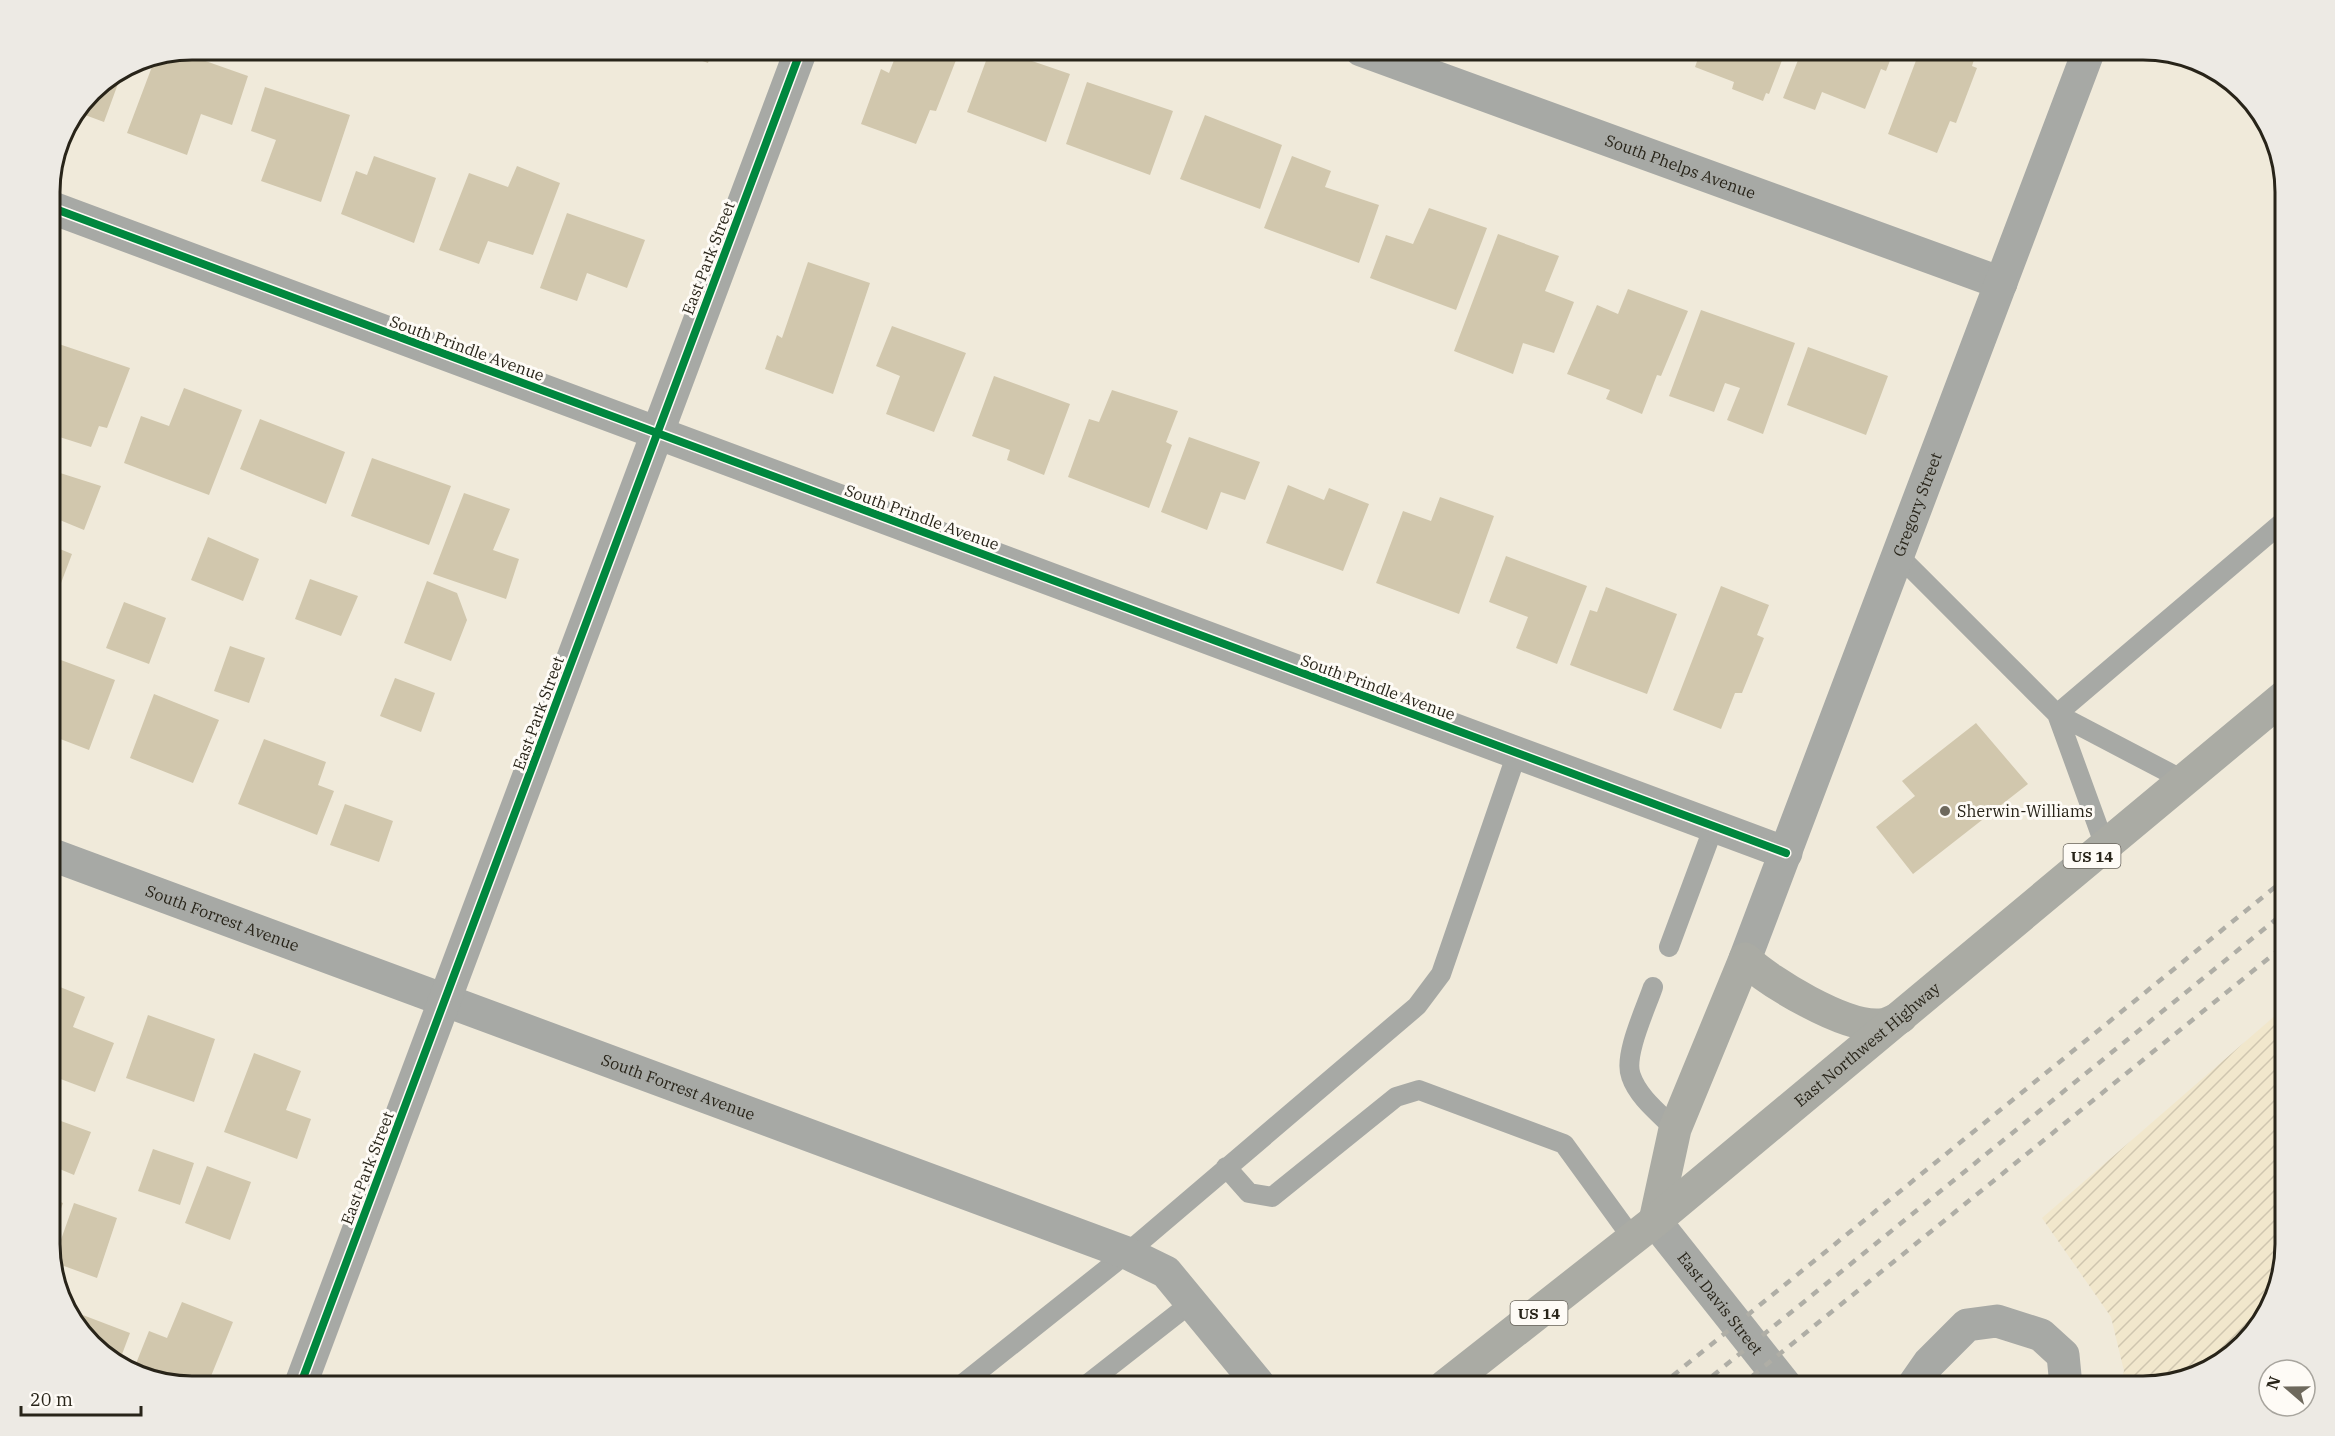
<svg xmlns="http://www.w3.org/2000/svg" width="2335" height="1436" font-family="'IBM Plex Serif',serif">
<defs>
<pattern id="industrial-furrows" width="10" height="10" patternUnits="userSpaceOnUse" patternTransform="scale(1.5)"><rect width="10" height="10" fill="#f1e7cc"/><path d="M-1 1l2-2M0 10L10 0M9 11l2-2" fill="none" stroke="#cfc6af"/></pattern>
</defs>
<rect width="100%" height="100%" fill="#f0eada"/>
<path fill="url(#industrial-furrows)" d="M 2285,1007 L 2285,1245 L 2266,1316 L 2215,1367 L 2144,1386 L 2120,1386 L 2124,1371 L 2111,1317 L 2042,1218 Z"/>
<path fill="#d1c7ad" d="M 192,50 L 200,50 L 197,58 L 248,76 L 232,125 L 201,114 L 187,155 L 127,133 L 156,56 Z
M 673,50 L 712,50 L 708,63 Z
M 898,50 L 960,50 L 936,111 L 930,110 L 916,144 L 861,124 L 881,69 L 889,73 Z
M 990,50 L 1000,50 L 1070,74 L 1046,142 L 967,112 Z
M 1701,50 L 1786,50 L 1769,94 L 1766,93 L 1763,101 L 1732,89 L 1734,82 L 1695,67 Z
M 1802,50 L 1894,50 L 1886,71 L 1881,69 L 1865,109 L 1822,92 L 1815,110 L 1783,98 Z
M 1920,50 L 1977,50 L 1972,66 L 1977,68 L 1956,123 L 1950,121 L 1937,153 L 1888,134 Z
M 123,70 L 104,122 L 77,112 L 91,91 Z
M 1087,82 L 1173,111 L 1150,175 L 1066,144 Z
M 265,87 L 350,115 L 321,202 L 261,181 L 276,140 L 251,131 Z
M 1205,115 L 1282,145 L 1260,209 L 1180,179 Z
M 374,156 L 436,178 L 414,243 L 341,214 L 356,171 L 367,175 Z
M 1292,156 L 1331,171 L 1325,187 L 1379,205 L 1359,263 L 1264,228 Z
M 517,166 L 560,183 L 533,255 L 488,241 L 479,264 L 439,250 L 469,173 L 508,187 Z
M 1429,208 L 1487,228 L 1456,310 L 1370,278 L 1386,235 L 1413,244 Z
M 567,213 L 645,240 L 627,288 L 587,273 L 577,301 L 540,288 Z
M 1498,234 L 1559,256 L 1545,291 L 1574,302 L 1554,353 L 1523,343 L 1513,374 L 1454,351 Z
M 808,262 L 870,283 L 833,394 L 765,369 L 777,335 L 782,338 Z
M 1628,289 L 1688,311 L 1661,376 L 1657,375 L 1642,414 L 1606,399 L 1610,390 L 1567,374 L 1597,305 L 1618,314 Z
M 1701,310 L 1795,343 L 1763,434 L 1727,420 L 1740,388 L 1725,383 L 1714,412 L 1669,396 Z
M 892,326 L 966,353 L 934,432 L 886,414 L 900,376 L 876,366 Z
M 50,341 L 130,368 L 107,428 L 99,426 L 91,447 L 50,434 Z
M 1808,347 L 1888,376 L 1866,435 L 1787,405 Z
M 994,376 L 1070,404 L 1044,475 L 1007,460 L 1010,450 L 972,436 Z
M 184,388 L 242,410 L 209,495 L 124,463 L 141,416 L 169,426 Z
M 1112,390 L 1178,411 L 1166,442 L 1172,445 L 1149,508 L 1068,477 L 1089,419 L 1099,422 Z
M 260,419 L 345,452 L 326,504 L 240,469 Z
M 1189,437 L 1260,462 L 1245,500 L 1221,492 L 1207,530 L 1161,512 Z
M 372,458 L 451,486 L 429,545 L 351,516 Z
M 57,472 L 101,486 L 84,530 L 50,516 L 50,490 Z
M 1288,485 L 1324,500 L 1329,488 L 1369,504 L 1343,571 L 1266,543 Z
M 464,493 L 510,509 L 493,550 L 519,559 L 506,599 L 433,574 Z
M 1440,497 L 1494,516 L 1459,614 L 1376,583 L 1403,511 L 1431,521 Z
M 208,537 L 259,559 L 243,601 L 191,580 Z
M 50,545 L 72,554 L 55,599 L 50,597 Z
M 1506,556 L 1587,586 L 1557,664 L 1516,648 L 1528,617 L 1489,602 Z
M 310,579 L 358,596 L 341,636 L 295,619 Z
M 427,581 L 457,593 L 467,620 L 451,661 L 404,643 Z
M 1721,586 L 1769,605 L 1757,635 L 1764,638 L 1742,693 L 1735,693 L 1721,729 L 1673,710 Z
M 1606,587 L 1677,614 L 1647,694 L 1570,665 L 1590,610 L 1597,612 Z
M 124,602 L 166,618 L 149,664 L 106,648 Z
M 230,646 L 265,658 L 249,703 L 214,691 Z
M 50,656 L 115,680 L 89,750 L 50,735 Z
M 395,678 L 435,693 L 421,732 L 380,716 Z
M 154,694 L 219,720 L 193,783 L 130,758 Z
M 1976,723 L 2028,784 L 1913,874 L 1876,827 L 1915,796 L 1902,781 Z
M 264,739 L 326,762 L 318,785 L 334,791 L 317,835 L 238,804 Z
M 345,804 L 393,821 L 379,862 L 330,845 Z
M 50,983 L 85,997 L 73,1027 L 114,1043 L 95,1092 L 50,1075 Z
M 148,1015 L 215,1039 L 194,1102 L 126,1078 Z
M 254,1053 L 301,1071 L 286,1110 L 311,1119 L 297,1159 L 224,1132 Z
M 50,1117 L 91,1132 L 74,1175 L 50,1165 Z
M 153,1149 L 194,1163 L 180,1205 L 138,1191 Z
M 207,1166 L 251,1182 L 230,1240 L 185,1223 Z
M 50,1198 L 63,1203 L 50,1240 Z
M 74,1203 L 117,1218 L 97,1278 L 53,1262 Z
M 182,1302 L 233,1322 L 207,1386 L 192,1386 L 133,1371 L 149,1331 L 167,1338 Z
M 67,1309 L 130,1333 L 118,1365 L 69,1316 Z"/>
<g fill="none" stroke-linecap="round" stroke-linejoin="round">
<path stroke="#a7a9a5" stroke-width="20" d="M 1898,555 L 2057,714 L 2183,780
M 2057,714 L 2285,520
M 2057,714 L 2105,846
M 1669,947 L 1714,826
M 1653,987 C 1646,1008 1623,1056 1631,1076 C 1638,1097 1659,1113 1675,1129
M 1226,1167 L 1249,1193 L 1272,1197 L 1396,1097 L 1419,1090 L 1564,1144 L 1633,1239
M 960,1386 L 1127,1253 L 1417,1006 L 1441,974 L 1517,753
M 1085,1386 L 1191,1303"/>
<g stroke="#a7a9a5" stroke-width="33">
<path id="s1" d="M 1361,50 L 2001,283"/>
<path d="M 50,207 L 1786,853"/>
<path id="s2" d="M 50,854 L 1127,1253 L 1166,1272 L 1260,1386"/>
<path id="s3" d="M 1745,959 L 2089,50"/>
<path d="M 300,1386 L 801,50"/>
<path d="M 1913,1386 L 1929,1363 L 1967,1325 L 1997,1321 L 2041,1335 L 2063,1355 L 2066,1386"/>
</g>
<path stroke="#a7a9a5" stroke-width="33" id="s4" d="M 1655,1221 L 1786,1386"/>
<g stroke="#aaaba4" stroke-width="33">
<path d="M 1655,1221 L 1675,1129 L 1745,959 C 1770,983 1844,1027 1879,1025 C 1887,1025 1894,1021 1901,1017"/>
<path id="s5" d="M 1445,1386 L 1655,1221 L 2285,696"/>
</g>
<path stroke="#afaea6" stroke-width="4.5" stroke-dasharray="8 8" stroke-linecap="butt" d="M 1660,1386 L 2285,879
M 1700,1386 L 2285,912
M 1740,1386 L 2285,945"/>
<g stroke="#fefbf6" stroke-width="11">
<path id="cycleway" d="M 50,207 L 1786,853
M 300,1386 L 801,50"/>
</g>
<use href="#cycleway" stroke="#00873e" stroke-width="8"/>
</g>
<circle fill="#6e695d" stroke="#fefbf6" stroke-width="2" cx="1945" cy="811" r="6"/>
<g text-anchor="middle" dominant-baseline="central" stroke-width="6" stroke-linejoin="round" paint-order="stroke">
<g fill="#fefbf6" stroke="#68645b" stroke-width="1.5">
<rect x="2063.5" y="844" width="57" height="24" rx="4.5"/>
<rect x="1510.5" y="1301" width="57" height="24" rx="4.5"/>
</g>
<g font-size="15" font-weight="bold" fill="#282419">
<text x="2092" y="856">US 14</text>
<text x="1539" y="1313">US 14</text>
</g>
<g font-size="16" fill="#282419" stroke="#fefbf6">
<text stroke="none"><textPath href="#s1" startOffset="340">South Phelps Avenue</textPath></text>
<text transform="translate(708 258) rotate(-69)">East Park Street</text>
<text transform="translate(467 348) rotate(20)">South Prindle Avenue</text>
<text stroke="none"><textPath href="#s3" startOffset="486">Gregory Street</textPath></text>
<text transform="translate(922 517) rotate(20)">South Prindle Avenue</text>
<text transform="translate(1378 687) rotate(20)">South Prindle Avenue</text>
<text transform="translate(538 713) rotate(-70)">East Park Street</text>
<text stroke="none"><textPath href="#s2" startOffset="184">South Forrest Avenue</textPath></text>
<text stroke="none"><textPath href="#s5" startOffset="543">East Northwest Highway</textPath></text>
<text stroke="none"><textPath href="#s2" startOffset="670">South Forrest Avenue</textPath></text>
<text transform="translate(367 1168) rotate(-69)">East Park Street</text>
<text stroke="none"><textPath href="#s4" startOffset="105">East Davis Street</textPath></text>
</g>
<g font-size="16" fill="#282419" stroke="#fefbf6" text-anchor="start">
<text x="1957" y="811">Sherwin-Williams</text>
</g>
</g>
<path d="M0 0H2335V1436H0ZM192 60H2143A132 132 0 0 1 2275 192V1244A132 132 0 0 1 2143 1376H192A132 132 0 0 1 60 1244V192A132 132 0 0 1 192 60Z" fill="#edeae4" fill-rule="evenodd"/>
<path fill="none" stroke="#282419" stroke-width="3" d="M192 60H2143A132 132 0 0 1 2275 192V1244A132 132 0 0 1 2143 1376H192A132 132 0 0 1 60 1244V192A132 132 0 0 1 192 60Z"/>
<g transform="translate(2287 1388) rotate(290)"><circle r="28" fill="#fefbf6" stroke="#a8a59e" stroke-width="1.5"/>
<path d="M0-4.5L10 22L0 15L-10 22Z" fill="#6e695d"/>
<text y="-9" font-size="16" font-weight="bold" text-anchor="middle" fill="#282419">N</text>
</g>
<path d="M21 1406v9h120v-9" fill="none" stroke="#282419" stroke-width="3"/>
<text x="30" y="1406" font-size="18" fill="#282419" stroke="#fefbf6" stroke-width="4.5" paint-order="stroke">20 m</text>
</svg>
